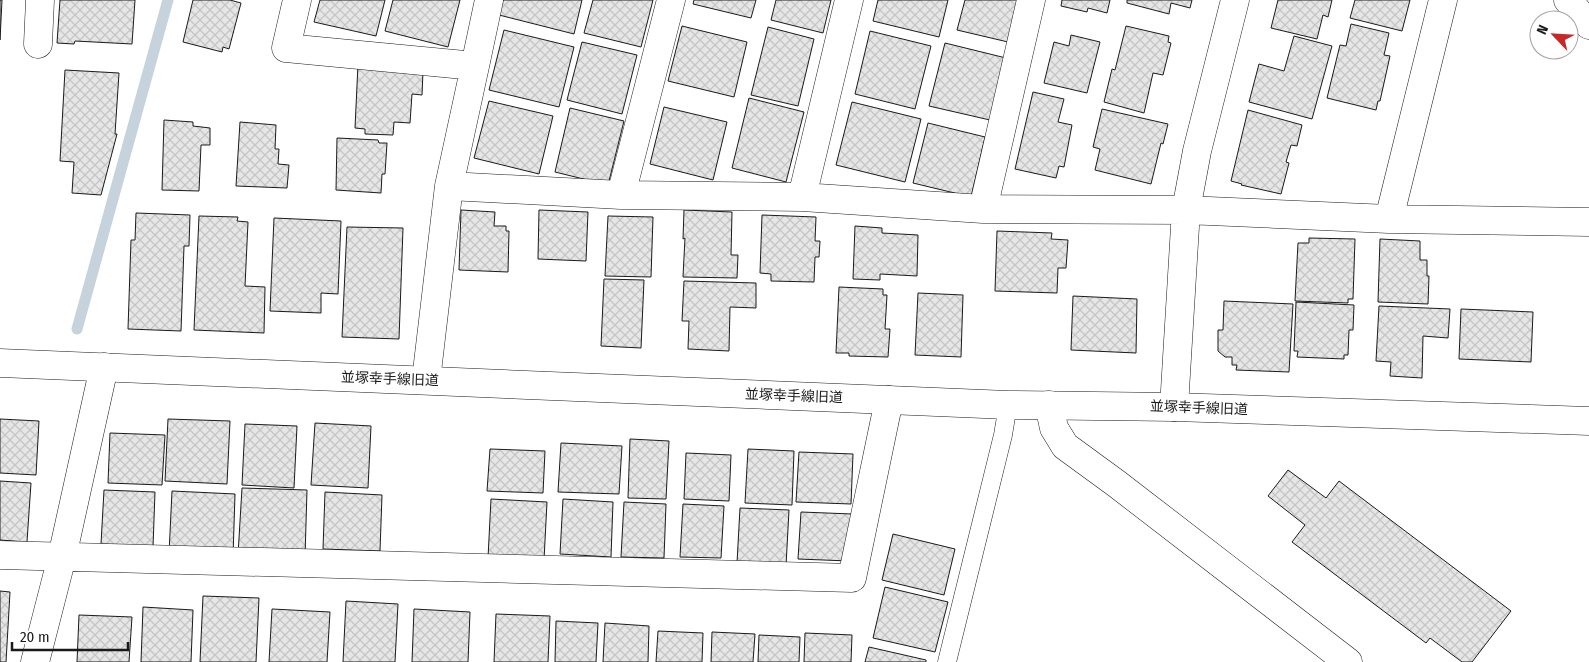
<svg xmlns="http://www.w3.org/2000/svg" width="1589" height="662" font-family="'Fira Sans Condensed','Noto Sans JP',sans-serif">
<defs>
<pattern id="building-cross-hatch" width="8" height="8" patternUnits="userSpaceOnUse" patternTransform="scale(1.25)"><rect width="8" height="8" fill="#e6e6e6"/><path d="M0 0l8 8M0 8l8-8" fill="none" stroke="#c5c5c5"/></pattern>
</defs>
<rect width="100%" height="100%" fill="#fff"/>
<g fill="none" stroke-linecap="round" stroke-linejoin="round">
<path stroke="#c6d2dc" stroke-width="11" d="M 77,329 L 168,0"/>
</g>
<path fill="url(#building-cross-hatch)" stroke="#1a1a1a" d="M 0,0 L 2,0 L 0,40 Z
M 60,0 L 135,0 L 132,44 L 75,41 L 74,44 L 57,43 Z
M 193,0 L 230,0 L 241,3 L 229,49 L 223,47 L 222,52 L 183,42 Z
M 320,0 L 385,0 L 376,36 L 314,22 Z
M 393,0 L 460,0 L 448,47 L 385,31 Z
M 503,0 L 582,0 L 574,34 L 499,15 Z
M 593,0 L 653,0 L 641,47 L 584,33 Z
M 694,0 L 756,0 L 751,18 L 693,4 Z
M 776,0 L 831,0 L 823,33 L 771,20 Z
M 878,0 L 948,0 L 939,37 L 873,21 Z
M 965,0 L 1018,0 L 1008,42 L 957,30 Z
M 1062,0 L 1110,0 L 1107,13 L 1088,8 L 1087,12 L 1061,6 Z
M 1127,0 L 1192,0 L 1190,8 L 1171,3 L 1169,14 L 1127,3 Z
M 1278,0 L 1332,0 L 1328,17 L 1323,15 L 1317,39 L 1271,28 Z
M 1355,0 L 1410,0 L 1402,31 L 1350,18 Z
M 1351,24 L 1389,33 L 1384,55 L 1390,56 L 1380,101 L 1378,101 L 1376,110 L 1327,98 L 1340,45 L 1346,46 Z
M 682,26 L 747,42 L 734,97 L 668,81 Z
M 1126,26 L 1169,36 L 1168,42 L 1171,43 L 1163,75 L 1153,73 L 1144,113 L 1104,102 L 1112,69 L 1115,70 Z
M 768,27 L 814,39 L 798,106 L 751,95 Z
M 504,30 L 574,47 L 559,107 L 489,90 Z
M 870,31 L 931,46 L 915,109 L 855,94 Z
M 1071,35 L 1100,42 L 1087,93 L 1044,83 L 1054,42 L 1069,46 Z
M 1294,36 L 1332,46 L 1312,119 L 1249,102 L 1259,64 L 1284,71 Z
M 582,42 L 637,55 L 622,114 L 567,100 Z
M 945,43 L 1006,58 L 990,120 L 929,106 Z
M 358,64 L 423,71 L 422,95 L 412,94 L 410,123 L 394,122 L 393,135 L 365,134 L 365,129 L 355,128 Z
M 65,70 L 119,73 L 115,134 L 117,134 L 101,195 L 72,193 L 74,162 L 60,161 Z
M 1033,92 L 1064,99 L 1058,122 L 1072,125 L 1064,167 L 1059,166 L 1056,178 L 1015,169 Z
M 749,98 L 804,112 L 786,182 L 732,168 Z
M 489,101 L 553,116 L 539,174 L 474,158 Z
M 852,102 L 921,119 L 905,182 L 836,165 Z
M 664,107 L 727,122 L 713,180 L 650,164 Z
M 570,108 L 624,121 L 608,185 L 555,172 Z
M 1102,109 L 1168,124 L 1163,144 L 1161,143 L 1151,184 L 1095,170 L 1100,149 L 1093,147 Z
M 1248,110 L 1302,125 L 1297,146 L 1291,145 L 1286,162 L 1289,163 L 1281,194 L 1241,185 L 1242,184 L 1231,181 Z
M 164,120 L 193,122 L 193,126 L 210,128 L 210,145 L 201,145 L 199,191 L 162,190 Z
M 240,122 L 276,125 L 275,149 L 279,149 L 278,164 L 289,165 L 287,188 L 236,186 Z
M 928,123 L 985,137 L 971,197 L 913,183 Z
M 337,138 L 378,140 L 379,143 L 387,143 L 385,174 L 382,174 L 381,193 L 336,190 Z
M 461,210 L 495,212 L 494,226 L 506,226 L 506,231 L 509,231 L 508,272 L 459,270 Z
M 539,210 L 588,212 L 586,261 L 538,259 Z
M 684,210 L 732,212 L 731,255 L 738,255 L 737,278 L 683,277 L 685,238 L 683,239 Z
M 136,213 L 190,215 L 189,246 L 184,246 L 181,331 L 128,329 L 131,240 L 135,240 Z
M 762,215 L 816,217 L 815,241 L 820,241 L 819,257 L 815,257 L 814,282 L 771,281 L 771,274 L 760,273 Z
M 199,216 L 238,217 L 237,221 L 248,222 L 245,286 L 265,287 L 264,333 L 194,330 Z
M 608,216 L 653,217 L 651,277 L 605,276 Z
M 274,218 L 341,221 L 338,294 L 321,293 L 321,313 L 270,311 Z
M 855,226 L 882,228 L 882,233 L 918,235 L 917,276 L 880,274 L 880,280 L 853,279 Z
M 347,227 L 403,228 L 399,339 L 342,337 Z
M 997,231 L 1052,233 L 1051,239 L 1068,240 L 1066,268 L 1058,268 L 1057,293 L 995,291 Z
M 1309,238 L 1355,239 L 1353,299 L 1348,299 L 1348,303 L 1295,301 L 1298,243 L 1309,243 Z
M 1380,239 L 1420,241 L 1420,260 L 1427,260 L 1427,276 L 1429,276 L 1428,304 L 1378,302 Z
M 604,279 L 644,280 L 641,348 L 601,346 Z
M 684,281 L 756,283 L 756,308 L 730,307 L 729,351 L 688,349 L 689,321 L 682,321 Z
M 839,287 L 883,289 L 883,295 L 887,295 L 885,329 L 890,329 L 888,357 L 849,356 L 849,353 L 836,353 Z
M 918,293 L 963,295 L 961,357 L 915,355 Z
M 1073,296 L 1137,299 L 1136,353 L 1071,350 Z
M 1224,301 L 1293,304 L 1289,372 L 1236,370 L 1237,365 L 1232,365 L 1232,357 L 1225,357 L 1218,351 L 1218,330 L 1223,330 Z
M 1296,302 L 1354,305 L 1353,330 L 1349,330 L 1348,355 L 1344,355 L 1344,359 L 1297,357 L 1298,351 L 1294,351 Z
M 1379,306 L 1450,309 L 1448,338 L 1423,336 L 1422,378 L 1390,376 L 1391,362 L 1376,361 Z
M 1461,309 L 1533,312 L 1531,362 L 1459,359 Z
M 0,419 L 39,421 L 36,475 L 0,473 Z
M 168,419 L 230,421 L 227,484 L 165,481 Z
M 315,423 L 371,426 L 368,488 L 311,485 Z
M 245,424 L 297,426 L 294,488 L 242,485 Z
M 110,433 L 165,435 L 162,485 L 108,483 Z
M 630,439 L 669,441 L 666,499 L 628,498 Z
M 561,443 L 622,446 L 619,494 L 558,492 Z
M 490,449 L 545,451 L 543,493 L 487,491 Z
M 748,449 L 794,451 L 792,505 L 745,503 Z
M 799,452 L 853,454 L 851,504 L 796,502 Z
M 686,453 L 731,455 L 729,501 L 684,499 Z
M 1288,470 L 1326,498 L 1339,481 L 1511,611 L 1472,662 L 1462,662 L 1430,638 L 1426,643 L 1292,542 L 1305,525 L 1268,496 Z
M 0,481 L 31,483 L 27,542 L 0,540 Z
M 242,488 L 307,490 L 305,557 L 238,555 Z
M 104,490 L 155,492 L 153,547 L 101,544 Z
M 172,491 L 235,494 L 233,557 L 169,554 Z
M 325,492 L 382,495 L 380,551 L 323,549 Z
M 491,499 L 547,502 L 544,560 L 488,558 Z
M 563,499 L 613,502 L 611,557 L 560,554 Z
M 624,502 L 666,504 L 664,558 L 621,557 Z
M 683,504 L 724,506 L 721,558 L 680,557 Z
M 740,508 L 789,510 L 786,566 L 737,563 Z
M 801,512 L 852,514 L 849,561 L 798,559 Z
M 893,534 L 955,549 L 944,595 L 882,580 Z
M 885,587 L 948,602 L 935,652 L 873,638 Z
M 0,591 L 10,592 L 6,662 L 0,662 Z
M 203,596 L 259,598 L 256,662 L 200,662 Z
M 346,601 L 398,604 L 395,662 L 343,662 Z
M 143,607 L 193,610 L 191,662 L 141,662 Z
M 272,609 L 330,612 L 327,662 L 269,662 Z
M 414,609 L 470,612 L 468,662 L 412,662 Z
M 496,614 L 550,616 L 548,662 L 494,662 Z
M 79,615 L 132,617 L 129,662 L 77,662 Z
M 556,621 L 598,623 L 596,662 L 555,662 Z
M 605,623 L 649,626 L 648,662 L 603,662 Z
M 658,631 L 703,633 L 702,662 L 656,662 Z
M 712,632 L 755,634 L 753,662 L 711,662 Z
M 805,633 L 852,635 L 851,662 L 804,662 Z
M 759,635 L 800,637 L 799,662 L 758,662 Z
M 869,647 L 926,660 L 926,662 L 865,662 Z"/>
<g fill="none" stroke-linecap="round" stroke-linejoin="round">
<g stroke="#1a1a1a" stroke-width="19">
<path id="lane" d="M 947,662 L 1003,435 L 1008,405"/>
</g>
<g stroke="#1a1a1a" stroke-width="29">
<path id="street" d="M 297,0 L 286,48 L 475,66 L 449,186 L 621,195 L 802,197 L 983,209 L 1186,210 L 1389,219 L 1589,222
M 1568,0 L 1589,25
M 38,44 L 40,0
M 475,66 L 489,0
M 621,195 L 671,0
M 802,197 L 849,0
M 983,209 L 1031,0
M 1389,219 L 1443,0
M 426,380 L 449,186
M 1049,405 L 1054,428 L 1065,446 L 1117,484 L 1348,662
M 1174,407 L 1186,210 L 1197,151 L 1235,0
M 0,555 L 852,578 L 889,400
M 35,662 L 62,557 L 104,367"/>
</g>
<g stroke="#1a1a1a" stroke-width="29">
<path id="secondary" d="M 0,363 L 1008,405 L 1174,407 L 1589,421"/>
</g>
<use href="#lane" stroke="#fff" stroke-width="18"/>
<use href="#street" stroke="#fff" stroke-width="28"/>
<use href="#secondary" stroke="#fff" stroke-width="28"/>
</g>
<g text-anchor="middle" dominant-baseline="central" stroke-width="4" stroke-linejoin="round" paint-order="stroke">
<g font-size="14" fill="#1a1a1a" stroke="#fff">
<text transform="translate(390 379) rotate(2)">並塚幸手線旧道</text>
<text transform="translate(794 396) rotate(2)">並塚幸手線旧道</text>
<text transform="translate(1199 408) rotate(2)">並塚幸手線旧道</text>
</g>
</g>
<g transform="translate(1554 35) rotate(295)"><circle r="24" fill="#ffffff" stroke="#a3a3a3"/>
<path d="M0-4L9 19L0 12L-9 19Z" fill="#c62828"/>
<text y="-8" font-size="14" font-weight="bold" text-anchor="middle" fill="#1a1a1a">N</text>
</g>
<path d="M12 642v8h116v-8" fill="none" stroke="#1a1a1a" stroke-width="2.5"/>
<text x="20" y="642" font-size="15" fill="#1a1a1a" stroke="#ffffff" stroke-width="4" paint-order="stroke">20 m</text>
</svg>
